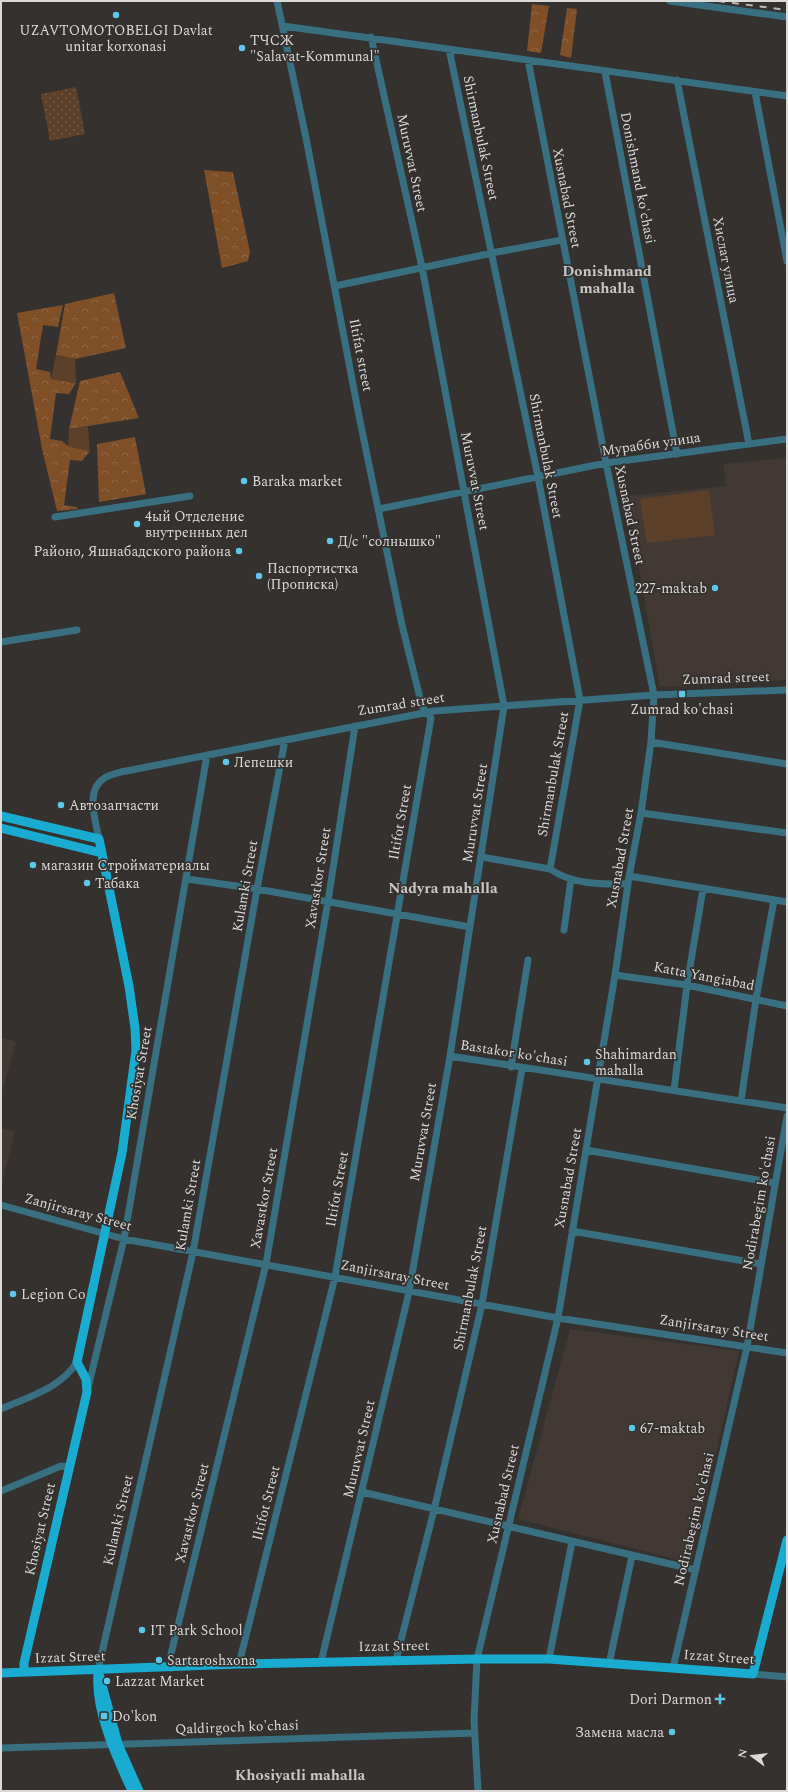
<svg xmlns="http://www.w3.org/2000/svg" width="788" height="1792" font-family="Spectral,serif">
<defs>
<pattern id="grass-dots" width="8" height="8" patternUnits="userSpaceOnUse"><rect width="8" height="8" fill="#5c402a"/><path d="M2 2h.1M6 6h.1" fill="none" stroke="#735b48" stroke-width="1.8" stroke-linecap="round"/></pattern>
<pattern id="forest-crowns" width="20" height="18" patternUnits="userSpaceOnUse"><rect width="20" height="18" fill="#7f4f28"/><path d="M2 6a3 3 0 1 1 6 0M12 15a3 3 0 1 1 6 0" fill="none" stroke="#916847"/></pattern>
</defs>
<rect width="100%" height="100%" fill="#34312f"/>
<path fill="#423934" d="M 787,458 L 787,680 L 660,687 L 626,496 L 726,486 L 723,464 Z
M 1,1037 L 16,1042 L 1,1096 Z
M 1,1128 L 15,1131 L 1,1188 Z
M 570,1329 L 739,1351 L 691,1563 L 518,1519 Z"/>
<path fill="url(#grass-dots)" d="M 76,87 L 85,134 L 50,141 L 41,94 Z"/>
<path fill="url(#forest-crowns)" d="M 532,4 L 549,6 L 541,53 L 527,51 Z
M 567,8 L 577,9 L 571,58 L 560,55 Z
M 204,170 L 233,172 L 250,252 L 248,261 L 222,268 Z
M 114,293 L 126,348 L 75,359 L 56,355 L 65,304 Z
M 63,305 L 58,327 L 43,325 L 36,369 L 50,372 L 51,379 L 76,383 L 69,394 L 56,393 L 50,439 L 62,441 L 68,446 L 90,451 L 82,461 L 70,460 L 64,505 L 77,507 L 78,509 L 57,511 L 42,449 L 17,313 Z
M 120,372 L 139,418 L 69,429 L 80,381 Z
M 135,437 L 146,494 L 99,502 L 97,444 Z"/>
<path fill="#5c402a" d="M 56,355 L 75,359 L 76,383 L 51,379 Z
M 88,426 L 90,451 L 68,446 L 69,429 Z
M 709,490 L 715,535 L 647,543 L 640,499 Z"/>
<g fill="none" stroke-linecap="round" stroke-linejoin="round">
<path stroke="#386f81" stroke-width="7" d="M 670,1 L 787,17
M 283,26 L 787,96
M 449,49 L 538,477 L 580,700 L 550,869
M 605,72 L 677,454
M 677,80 L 749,444
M 755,92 L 787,261
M 335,286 L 492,253 L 562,240
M 379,509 L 606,463 L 787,439
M 55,517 L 190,496
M 1,642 L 77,630
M 651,742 L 787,764
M 641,813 L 787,833
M 99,839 C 96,822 85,792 103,779 C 108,775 115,774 121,772 L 434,711 L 654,695 L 787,690
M 482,857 L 550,869 C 573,885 601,884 628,884
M 629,876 L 787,902
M 187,879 L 257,889 L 470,927
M 564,930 L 571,879
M 615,975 L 687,985 L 787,1006
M 450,1056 L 787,1108
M 511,1067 L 528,960
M 674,1090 L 687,985 L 703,889
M 741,1101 L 756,999 L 774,900
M 586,1150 L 775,1183
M 1,1205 L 124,1239 L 558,1318 L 787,1353
M 572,1231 L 761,1264
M 88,1388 L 124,1239 L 207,755
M 1,1409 C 28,1397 61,1388 77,1362
M 1,1491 L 61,1466 L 69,1467
M 362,1492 L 696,1570
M 549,1659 L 572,1542
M 396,1660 L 434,1510 L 482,1304 L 522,1069
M 323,1662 L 322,1658 L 409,1292 L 450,1056 L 504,706 L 422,267 L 371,37
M 239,1664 L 335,1277 L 431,718 L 422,706 L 402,625 L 360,421 L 306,138 L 277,1
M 609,1664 L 632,1556
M 171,1668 L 170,1658 L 266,1264 L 328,901 L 355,726
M 673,1668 L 747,1347 L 787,1116
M 98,1670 L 193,1252 L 257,889 L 285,740
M 753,1674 L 787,1677
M 1,1748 L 475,1733
M 478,1791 L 474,1720 L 477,1659 L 558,1318 L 615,975 L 629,877 L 641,813 L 651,742 L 654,695 L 606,463 L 528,60"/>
<path stroke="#1aabd0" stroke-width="9" d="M 1,816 L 99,839 L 129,986 L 135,1028 L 136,1050 L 122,1153 L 77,1362 L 86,1379 L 87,1392 L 24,1663 L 24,1672
M 1,828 L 102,853
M 98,1670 L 118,1744 L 139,1791
M 1,1673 L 239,1664 L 477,1659 L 549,1659 L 753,1674 L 787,1540
M 98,1675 C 95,1711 117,1758 132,1791"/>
<path stroke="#bbb9b8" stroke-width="2" stroke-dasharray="7 7" stroke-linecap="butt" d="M 718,1 L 787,10"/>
</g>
<g fill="#5dc7e8" stroke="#34312f" stroke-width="1.5">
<circle cx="116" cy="15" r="4"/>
<circle cx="242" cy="48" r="4"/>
<circle cx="244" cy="481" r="4"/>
<circle cx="137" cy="524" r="4"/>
<circle cx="330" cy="541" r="4"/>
<circle cx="239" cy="551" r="4"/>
<circle cx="259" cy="576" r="4"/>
<circle cx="715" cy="588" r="4"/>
<rect x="678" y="690" width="8" height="8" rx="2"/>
<circle cx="226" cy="762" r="4"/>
<circle cx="61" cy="805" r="4"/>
<circle cx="33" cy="865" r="4"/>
<circle cx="87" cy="883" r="4"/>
<circle cx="587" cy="1062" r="4"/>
<circle cx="13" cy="1294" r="4"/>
<circle cx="632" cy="1428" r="4"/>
<circle cx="142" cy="1630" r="4"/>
<circle cx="159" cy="1660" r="4"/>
<circle cx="107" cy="1681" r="4"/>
<path d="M718 1693h4v4h4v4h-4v4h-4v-4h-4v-4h4z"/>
<rect x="100" y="1712" width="8" height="8" rx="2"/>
<circle cx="672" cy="1732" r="4"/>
</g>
<g text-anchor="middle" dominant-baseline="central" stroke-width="3.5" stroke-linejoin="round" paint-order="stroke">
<g font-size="14" fill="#dcdad9" stroke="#34312f" text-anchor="start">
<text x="116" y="30" text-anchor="middle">UZAVTOMOTOBELGI Davlat<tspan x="116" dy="16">unitar korxonasi</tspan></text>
<text x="250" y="40">ТЧСЖ<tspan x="250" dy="16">"Salavat-Kommunal"</tspan></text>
<text x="252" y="481">Baraka market</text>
<text x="145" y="516">4ый Отделение<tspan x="145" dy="16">внутренных дел</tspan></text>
<text x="338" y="541">Д/с "солнышко"</text>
<text x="231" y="551" text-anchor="end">Районо, Яшнабадского района</text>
<text x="267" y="568">Паспортистка<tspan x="267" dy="16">(Прописка)</tspan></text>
<text x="707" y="588" text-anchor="end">227-maktab</text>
<text x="682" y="709" text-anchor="middle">Zumrad ko'chasi</text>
<text x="234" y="762">Лепешки</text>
<text x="69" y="805">Автозапчасти</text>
<text x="41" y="865">магазин Стройматериалы</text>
<text x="95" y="883">Табака</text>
<text x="595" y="1054">Shahimardan<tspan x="595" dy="16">mahalla</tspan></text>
<text x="21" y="1294">Legion Co</text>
<text x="640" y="1428">67-maktab</text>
<text x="150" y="1630">IT Park School</text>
<text x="167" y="1660">Sartaroshxona</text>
<text x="115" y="1681">Lazzat Market</text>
<text x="712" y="1699" text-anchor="end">Dori Darmon</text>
<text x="112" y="1716">Do'kon</text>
<text x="664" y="1732" text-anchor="end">Замена масла</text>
</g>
<g font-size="14" fill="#dcdad9" stroke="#34312f">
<text transform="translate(481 138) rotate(78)">Shirmаnbulak Street</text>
<text transform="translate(412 163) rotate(78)">Muruvvat Street</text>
<text transform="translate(638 178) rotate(79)">Donishmand ko'chasi</text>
<text transform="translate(567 198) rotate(79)">Xusnabad Street</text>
<text transform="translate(726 260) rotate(79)">Хислат улица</text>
<text transform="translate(361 355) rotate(79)">Iltifаt street</text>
<text transform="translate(651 444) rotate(-8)">Мурабби улица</text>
<text transform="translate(546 456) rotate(79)">Shirmаnbulak Street</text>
<text transform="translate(475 481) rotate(79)">Muruvvat Street</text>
<text transform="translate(630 515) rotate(78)">Xusnabad Street</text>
<text transform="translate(726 678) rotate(-2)">Zumrad street</text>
<text transform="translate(401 704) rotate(-9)">Zumrad street</text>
<text transform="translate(553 774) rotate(-80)">Shirmаnbulak Street</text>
<text transform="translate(475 813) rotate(-81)">Muruvvat Street</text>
<text transform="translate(400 822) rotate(-80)">Iltifot Street</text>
<text transform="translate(620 858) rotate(-80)">Xusnabad Street</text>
<text transform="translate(318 878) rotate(-81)">Xavastkor Street</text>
<text transform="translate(245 886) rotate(-80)">Kulamki Street</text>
<text transform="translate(704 976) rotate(11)">Katta Yangiabad</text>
<text transform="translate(514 1053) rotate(9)">Bastakor ko'chasi</text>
<text transform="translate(139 1073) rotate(-80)">Khosiyat Street</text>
<text transform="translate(423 1132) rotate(-80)">Muruvvat Street</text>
<text transform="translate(568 1178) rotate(-80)">Xusnabad Street</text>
<text transform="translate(337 1189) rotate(-80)">Iltifot Street</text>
<text transform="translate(264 1198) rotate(-80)">Xavastkor Street</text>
<text transform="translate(759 1203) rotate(-80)">Nodirabegim ko'chasi</text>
<text transform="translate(188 1205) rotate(-80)">Kulamki Street</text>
<text transform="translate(78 1212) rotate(15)">Zanjirsaray Street</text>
<text transform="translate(395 1275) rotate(11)">Zanjirsaray Street</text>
<text transform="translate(470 1288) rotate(-79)">Shirmanbulak Street</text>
<text transform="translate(714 1328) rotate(9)">Zanjirsaray Street</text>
<text transform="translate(359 1449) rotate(-77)">Muruvvat Street</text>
<text transform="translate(503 1494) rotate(-77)">Xusnabad Street</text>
<text transform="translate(266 1503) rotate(-76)">Iltifot Street</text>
<text transform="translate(192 1513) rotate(-76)">Xavastkor Street</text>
<text transform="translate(694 1519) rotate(-77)">Nodirabegim ko'chasi</text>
<text transform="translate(118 1520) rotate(-77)">Kulamki Street</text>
<text transform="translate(40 1529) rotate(-77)">Khosiyat Street</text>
<text transform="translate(394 1646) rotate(-1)">Izzat Street</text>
<text transform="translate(70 1657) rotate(-2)">Izzat Street</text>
<text transform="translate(719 1657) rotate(4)">Izzat Street</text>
<text transform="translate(237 1727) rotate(-2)">Qaldirgoch ko'chasi</text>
</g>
<g font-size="15" font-weight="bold" fill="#cac6c4" stroke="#34312f">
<text x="607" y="271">Donishmand<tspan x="607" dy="17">mahalla</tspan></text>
<text x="443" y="888">Nadyra mahalla</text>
<text x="300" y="1775">Khosiyatli mahalla</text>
</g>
</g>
<rect width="788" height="1792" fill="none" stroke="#dcdad9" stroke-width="4"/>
<g transform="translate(752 1756) rotate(285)" stroke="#34312f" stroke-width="3" paint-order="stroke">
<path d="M0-3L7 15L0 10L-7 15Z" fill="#dcdad9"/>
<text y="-6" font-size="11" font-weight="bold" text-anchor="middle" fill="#dcdad9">N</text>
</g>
</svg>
